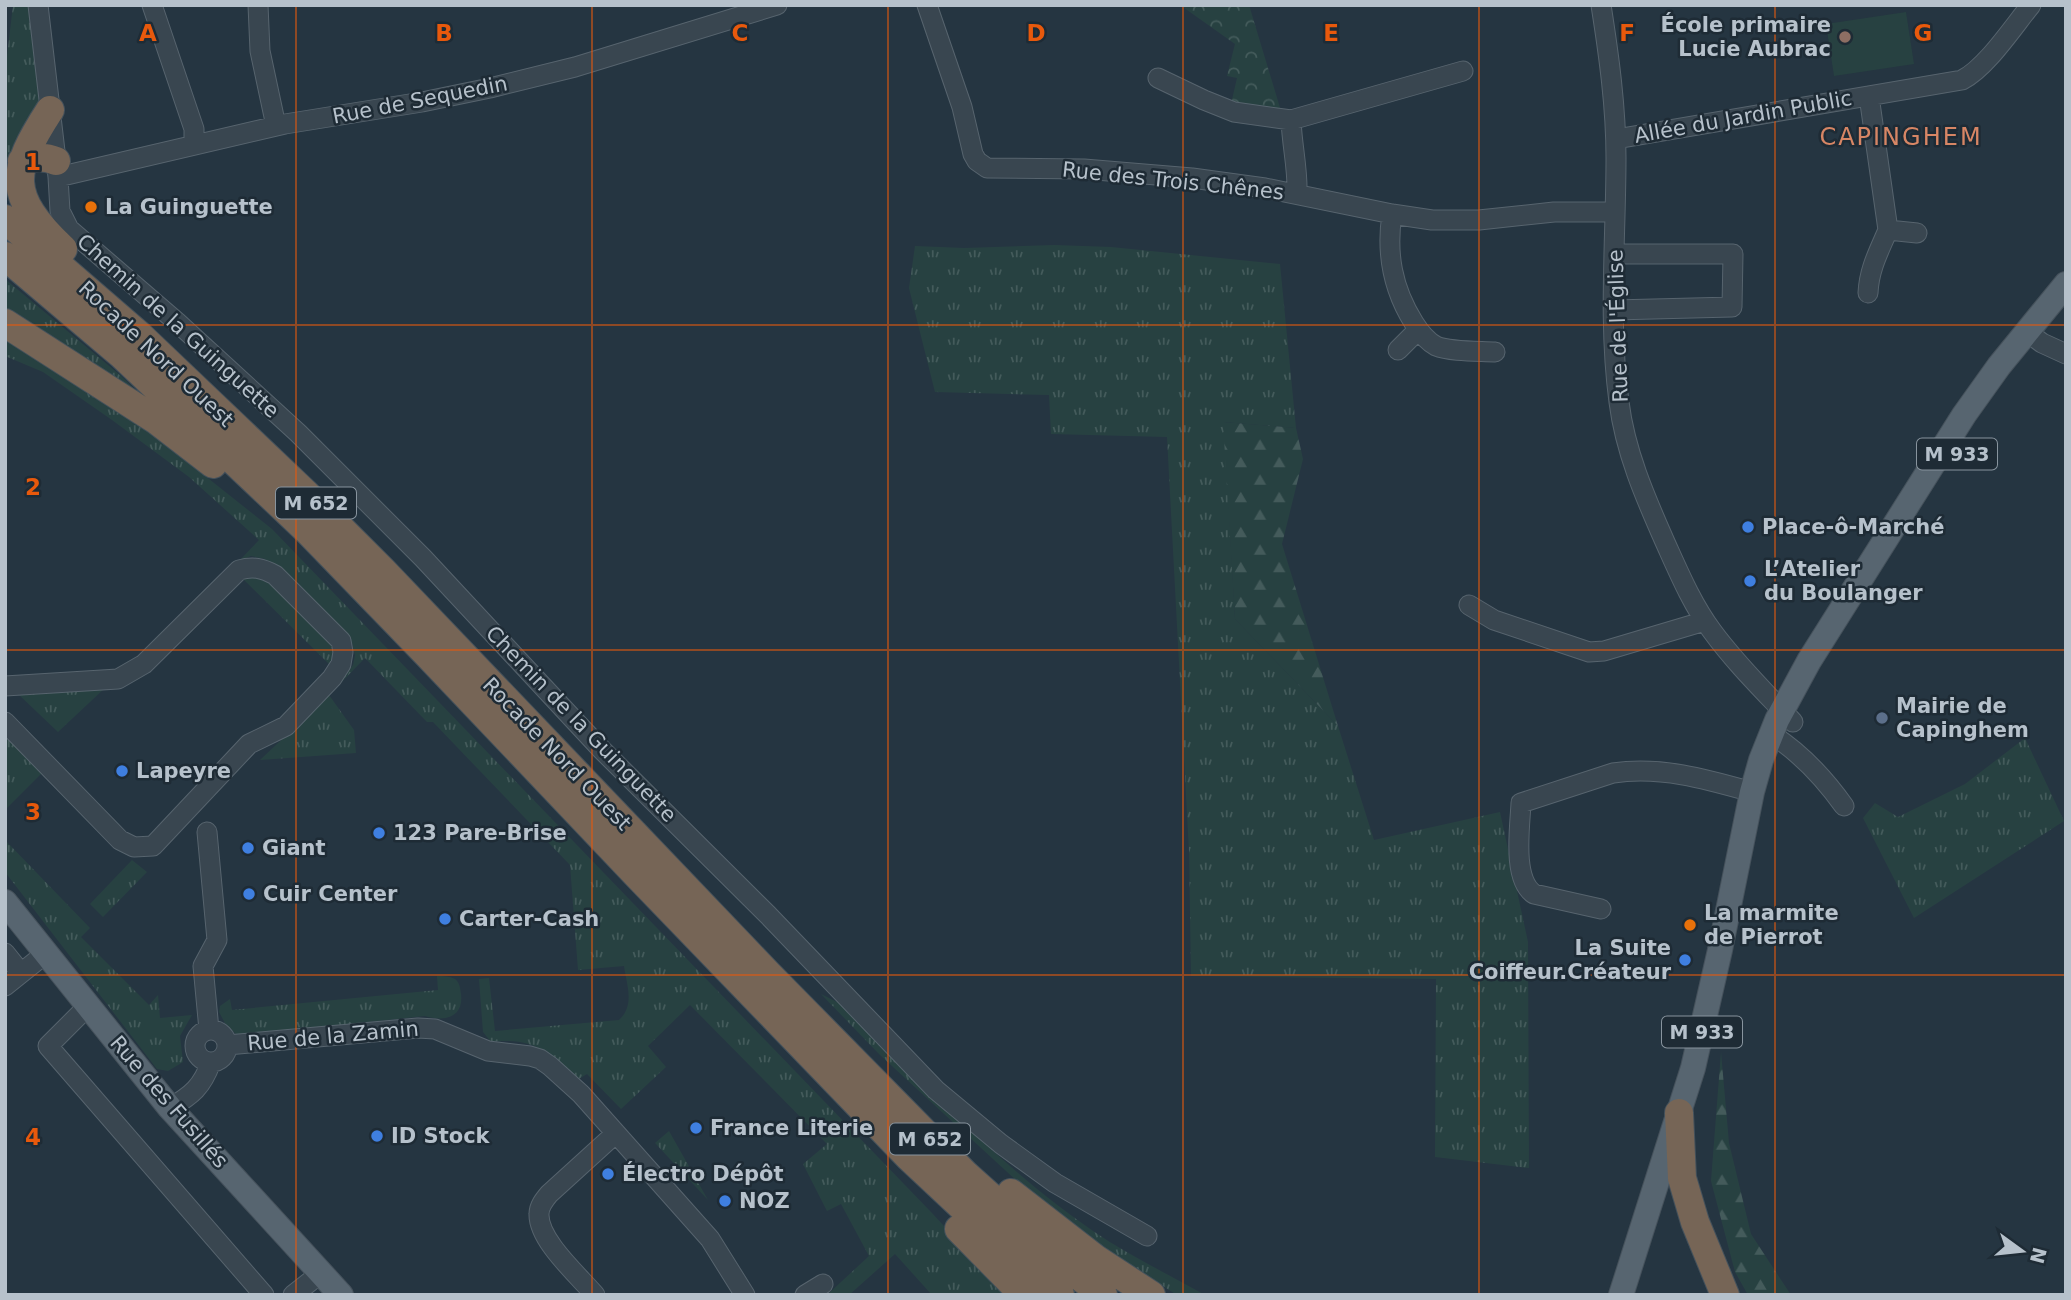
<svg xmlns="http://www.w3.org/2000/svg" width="2071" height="1300" font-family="'DejaVu Sans',sans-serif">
<defs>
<pattern id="grass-tufts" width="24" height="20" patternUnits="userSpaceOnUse" patternTransform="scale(1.75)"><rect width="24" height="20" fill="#274141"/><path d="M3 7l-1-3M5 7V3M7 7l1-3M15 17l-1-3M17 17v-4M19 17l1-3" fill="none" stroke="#445b5b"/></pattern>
<pattern id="forest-firs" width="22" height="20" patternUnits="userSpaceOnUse" patternTransform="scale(1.75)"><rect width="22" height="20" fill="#274141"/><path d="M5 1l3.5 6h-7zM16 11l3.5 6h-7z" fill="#445b5b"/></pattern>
<pattern id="park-crowns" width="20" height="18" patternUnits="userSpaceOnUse" patternTransform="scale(1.75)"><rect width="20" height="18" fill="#274141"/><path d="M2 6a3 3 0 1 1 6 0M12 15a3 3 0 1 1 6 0" fill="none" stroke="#445b5b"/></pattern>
</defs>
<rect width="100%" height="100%" fill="#253541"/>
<path fill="url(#grass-tufts)" d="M 13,5 L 29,5 L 42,109 L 22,211 L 5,195 L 5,73 Z
M 1054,245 L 1111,247 L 1280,264 L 1296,428 L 1224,422 L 1235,619 L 1338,726 L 1374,840 L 1500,812 L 1528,942 L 1529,1168 L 1435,1157 L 1436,979 L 1191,976 L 1189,851 L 1167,437 L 1051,434 L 1049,395 L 935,392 L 909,288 L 915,246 L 964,248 Z
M 5,279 L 120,375 L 143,397 L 5,313 Z
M 5,338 L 112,402 L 272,529 L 931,1212 L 1008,1295 L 932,1295 L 895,1254 L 849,1295 L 827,1295 L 869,1256 L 841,1204 L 827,1211 L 803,1164 L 827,1144 L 690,1005 L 648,1046 L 666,1067 L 621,1109 L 587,1074 L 577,1080 C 549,1052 534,1037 491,1042 L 483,1032 L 479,979 L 489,978 L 495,1031 L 619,1020 C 635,1005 627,986 624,966 L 578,970 L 570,865 L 433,722 L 427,722 L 365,658 L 329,695 L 354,730 L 356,753 L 260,760 L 329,695 L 353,665 L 355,655 L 352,643 L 265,559 L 251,556 L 239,561 L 259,540 L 189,477 L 112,420 L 43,372 L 5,356 Z
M 250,575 L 274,584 L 334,643 L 335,650 L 331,666 L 241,577 Z
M 106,687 L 58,732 L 16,692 Z
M 5,733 L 43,772 L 5,810 Z
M 2025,738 L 2064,821 L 1914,918 L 1863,818 L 1875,803 L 1898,817 L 1965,784 Z
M 5,840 L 90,928 L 81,937 L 149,1005 L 158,995 L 160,1018 L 192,1015 L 180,1036 L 183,1062 L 168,1071 L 157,1069 L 5,872 Z
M 132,860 L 147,872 L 103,917 L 90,904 Z
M 437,976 C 443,976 449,976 455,979 C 460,983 460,988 461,994 C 464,1018 443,1022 425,1016 L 238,1036 L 225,1023 L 219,1012 L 220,1006 L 230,999 L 232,1010 L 438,990 Z
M 821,994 L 843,1005 C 921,1081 1003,1170 1093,1231 C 1128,1255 1168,1274 1205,1295 L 1177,1295 L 1104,1249 L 1019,1183 L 880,1055 Z
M 669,1131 L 708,1200 L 655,1143 Z"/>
<path fill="url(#forest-firs)" d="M 1223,422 L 1296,428 L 1303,459 L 1282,544 L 1338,726 L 1235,619 Z
M 1721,1052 L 1729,1143 L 1751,1234 L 1791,1295 L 1748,1295 L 1735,1272 L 1711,1181 Z"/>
<path fill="url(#park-crowns)" d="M 1180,5 L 1249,5 L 1281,111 L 1231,104 L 1237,78 L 1227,76 L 1235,44 Z"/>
<path fill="#274141" d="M 1906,12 L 1914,64 L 1834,76 L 1826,24 Z"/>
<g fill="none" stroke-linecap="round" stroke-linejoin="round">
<g stroke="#57646e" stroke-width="21">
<path id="minor" d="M 38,5 L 58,177 L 60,211 L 69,229 L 178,323 L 298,433 L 423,558 L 602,750 L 768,915 L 936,1090 L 1001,1144 L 1055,1183 L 1147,1236
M 152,5 L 194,129 L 194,145
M 258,5 L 260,51 L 276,126
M 927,5 L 962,107 L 973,154 L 977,161 L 987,168 L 1084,169 L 1192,178 L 1265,188 L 1392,214 L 1432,220 L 1479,220 L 1554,212 L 1615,212
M 1601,5 C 1609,56 1616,107 1616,158 C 1616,239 1608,321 1619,402 C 1625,451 1645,497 1665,542 C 1679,573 1692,604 1712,631 C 1736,664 1766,693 1793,722
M 1158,78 L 1204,100 L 1234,112 L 1291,120 L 1463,71
M 1869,96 L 1888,230 L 1917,233
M 1291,120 C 1292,146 1298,169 1297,194
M 1616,139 L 1962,80 C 1986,68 2013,27 2031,5
M 58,177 L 285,124 L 422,102 L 490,88 L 575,67 L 777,5
M 1392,214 C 1386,253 1392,288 1414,323 C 1419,331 1427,341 1436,346 C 1451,352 1479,351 1495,352
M 1868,293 C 1869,269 1879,251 1888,230
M 1614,310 L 1732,307 L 1733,254 L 1614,254
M 2026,331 L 2042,343 L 2066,354
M 1398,350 L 1418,330
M 1469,605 L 1494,620 L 1589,652 L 1604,651 L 1705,621
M 5,686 L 118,679 L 144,664 L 239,570 C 253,566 262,568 275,575 L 341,641 L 343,652 L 341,664 L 332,678 L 286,726 L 249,744 L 153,846 L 134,847 L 120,840 L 5,722
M 1771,734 C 1801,753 1824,778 1844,806
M 207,832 L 217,940 L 203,966 L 209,1030
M 1601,909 L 1534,894 C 1512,879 1520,827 1521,803 L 1613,773 C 1661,766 1706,779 1752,792
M 5,953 L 21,973
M 5,986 L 45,954
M 88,1006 L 48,1046 L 264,1295
M195 1046a16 16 0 1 1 32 0a16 16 0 1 1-32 0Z
M 227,1045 L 418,1028 L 435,1029 L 488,1051 L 530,1056 L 540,1059 L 550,1066 L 581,1094 L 710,1239 L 745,1295
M 170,1108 C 192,1095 202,1087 211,1062
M 293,1295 L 321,1273
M 595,1295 C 578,1275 538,1240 539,1214 C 539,1206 544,1200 549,1194 L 615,1134
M 805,1295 L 823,1284"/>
</g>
<g stroke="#46525c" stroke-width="26">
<path id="major" d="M 5,902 L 170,1108 L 341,1295
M 1621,1295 L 1693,1068 L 1720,950 L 1752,792 L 1761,760 L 1777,720 L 1809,661 L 1964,415 L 1999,366 L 2066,284"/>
</g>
<g stroke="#44515b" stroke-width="30">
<path id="highway" d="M 50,110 C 10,172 6,195 63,249
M 22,161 C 34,157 44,156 56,161
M 5,219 L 138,334 L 306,494 L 383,571 L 767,973 L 966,1175 L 1073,1271 L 1103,1295
M 5,256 L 122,355 L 307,530 L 428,655 L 636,874 L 909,1157 L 1019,1260 L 1060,1295
M 5,323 L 156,420 L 213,464
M 1679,1113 L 1682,1178 L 1695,1222 L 1725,1295
M 1011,1193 L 1096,1259 L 1151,1295
M 959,1229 L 1024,1295"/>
</g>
<use href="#minor" stroke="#394650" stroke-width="19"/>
<use href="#major" stroke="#576570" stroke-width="24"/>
<use href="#highway" stroke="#766556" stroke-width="28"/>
</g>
<path fill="none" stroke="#e8590c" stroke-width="2" stroke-opacity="0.55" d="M 296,5 L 296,1295M 592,5 L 592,1295M 888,5 L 888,1295M 1183,5 L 1183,1295M 1479,5 L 1479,1295M 1775,5 L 1775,1295M 5,325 L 2066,325M 5,650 L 2066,650M 5,975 L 2066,975"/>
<circle fill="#8d6e63" stroke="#1e2b35" stroke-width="2.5" cx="1845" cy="37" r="7"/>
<g fill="#e8710a" stroke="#1e2b35" stroke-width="2.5">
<circle cx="91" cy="207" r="7"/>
<circle cx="1690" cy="925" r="7"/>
</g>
<g fill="#3f7fe0" stroke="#1e2b35" stroke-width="2.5">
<circle cx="1748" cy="527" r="7"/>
<circle cx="1750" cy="581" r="7"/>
<circle cx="122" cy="771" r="7"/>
<circle cx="379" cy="833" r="7"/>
<circle cx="248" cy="848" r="7"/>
<circle cx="249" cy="894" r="7"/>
<circle cx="445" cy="919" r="7"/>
<circle cx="1685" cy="960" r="7"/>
<circle cx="696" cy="1128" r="7"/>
<circle cx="377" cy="1136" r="7"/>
<circle cx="608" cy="1174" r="7"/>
<circle cx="725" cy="1201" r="7"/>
</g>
<circle fill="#5c6f8a" stroke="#1e2b35" stroke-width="2.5" cx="1882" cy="718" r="7"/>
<g text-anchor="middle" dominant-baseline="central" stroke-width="5" stroke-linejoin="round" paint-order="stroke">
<g fill="#1e2b35" stroke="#88949e" stroke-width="2">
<rect x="1917" y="438.5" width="80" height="31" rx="5"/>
<rect x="276" y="487.5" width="80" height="31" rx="5"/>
<rect x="1662" y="1016.5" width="80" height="31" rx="5"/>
<rect x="890" y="1123.5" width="80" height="31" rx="5"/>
</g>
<g font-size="19" font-weight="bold" fill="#b6c1cb">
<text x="1957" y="454">M 933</text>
<text x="316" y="503">M 652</text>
<text x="1702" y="1032">M 933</text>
<text x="930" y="1139">M 652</text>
</g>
<g font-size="21" font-weight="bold" fill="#b6c1cb" stroke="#1e2b35" text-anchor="start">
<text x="1831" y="25" text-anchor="end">École primaire<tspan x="1831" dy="24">Lucie Aubrac</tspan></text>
<text x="105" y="207">La Guinguette</text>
<text x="1762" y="527">Place-ô-Marché</text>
<text x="1764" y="569">L’Atelier<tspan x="1764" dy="24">du Boulanger</tspan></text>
<text x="1896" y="706">Mairie de<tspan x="1896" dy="24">Capinghem</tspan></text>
<text x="136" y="771">Lapeyre</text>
<text x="393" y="833">123 Pare-Brise</text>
<text x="262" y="848">Giant</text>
<text x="263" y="894">Cuir Center</text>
<text x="1704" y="913">La marmite<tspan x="1704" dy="24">de Pierrot</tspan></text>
<text x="459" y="919">Carter-Cash</text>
<text x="1671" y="948" text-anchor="end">La Suite<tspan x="1671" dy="24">Coiffeur.Créateur</tspan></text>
<text x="710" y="1128">France Literie</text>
<text x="391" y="1136">ID Stock</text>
<text x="622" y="1174">Électro Dépôt</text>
<text x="739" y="1201">NOZ</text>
</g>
<g font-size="21" fill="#b6c1cb" stroke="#1e2b35">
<text transform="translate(420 100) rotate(-11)">Rue de Sequedin</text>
<text transform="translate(1743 117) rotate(-10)">Allée du Jardin Public</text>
<text transform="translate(1173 181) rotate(6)">Rue des Trois Chênes</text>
<text transform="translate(178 326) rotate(42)">Chemin de la Guinguette</text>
<text transform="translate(1618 326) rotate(-92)">Rue de l'Église</text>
<text transform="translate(156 354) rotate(43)">Rocade Nord Ouest</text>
<text transform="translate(581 724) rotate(46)">Chemin de la Guinguette</text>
<text transform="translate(557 754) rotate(46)">Rocade Nord Ouest</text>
<text transform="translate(333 1036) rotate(-5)">Rue de la Zamin</text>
<text transform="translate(169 1102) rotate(49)">Rue des Fusillés</text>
</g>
<g font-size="24" letter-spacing="2" fill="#d78665" stroke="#1e2b35">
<text x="1901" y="137">CAPINGHEM</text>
</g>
</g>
<g font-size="23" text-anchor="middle" font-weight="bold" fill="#e8590c" stroke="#1e2b35" stroke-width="5" stroke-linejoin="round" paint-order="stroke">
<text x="148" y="41">A</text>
<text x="444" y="41">B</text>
<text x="740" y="41">C</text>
<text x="1036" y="41">D</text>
<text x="1331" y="41">E</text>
<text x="1627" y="41">F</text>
<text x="1923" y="41">G</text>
<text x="33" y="170">1</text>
<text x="33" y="495">2</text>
<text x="33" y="820">3</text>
<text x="33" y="1145">4</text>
</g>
<rect width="2071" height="1300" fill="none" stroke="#b6c1cb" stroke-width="14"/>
<g transform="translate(2022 1251) rotate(105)" stroke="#1e2b35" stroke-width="5" paint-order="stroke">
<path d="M0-5L12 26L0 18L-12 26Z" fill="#b6c1cb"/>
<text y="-10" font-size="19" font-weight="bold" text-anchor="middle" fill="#b6c1cb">N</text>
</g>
</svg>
